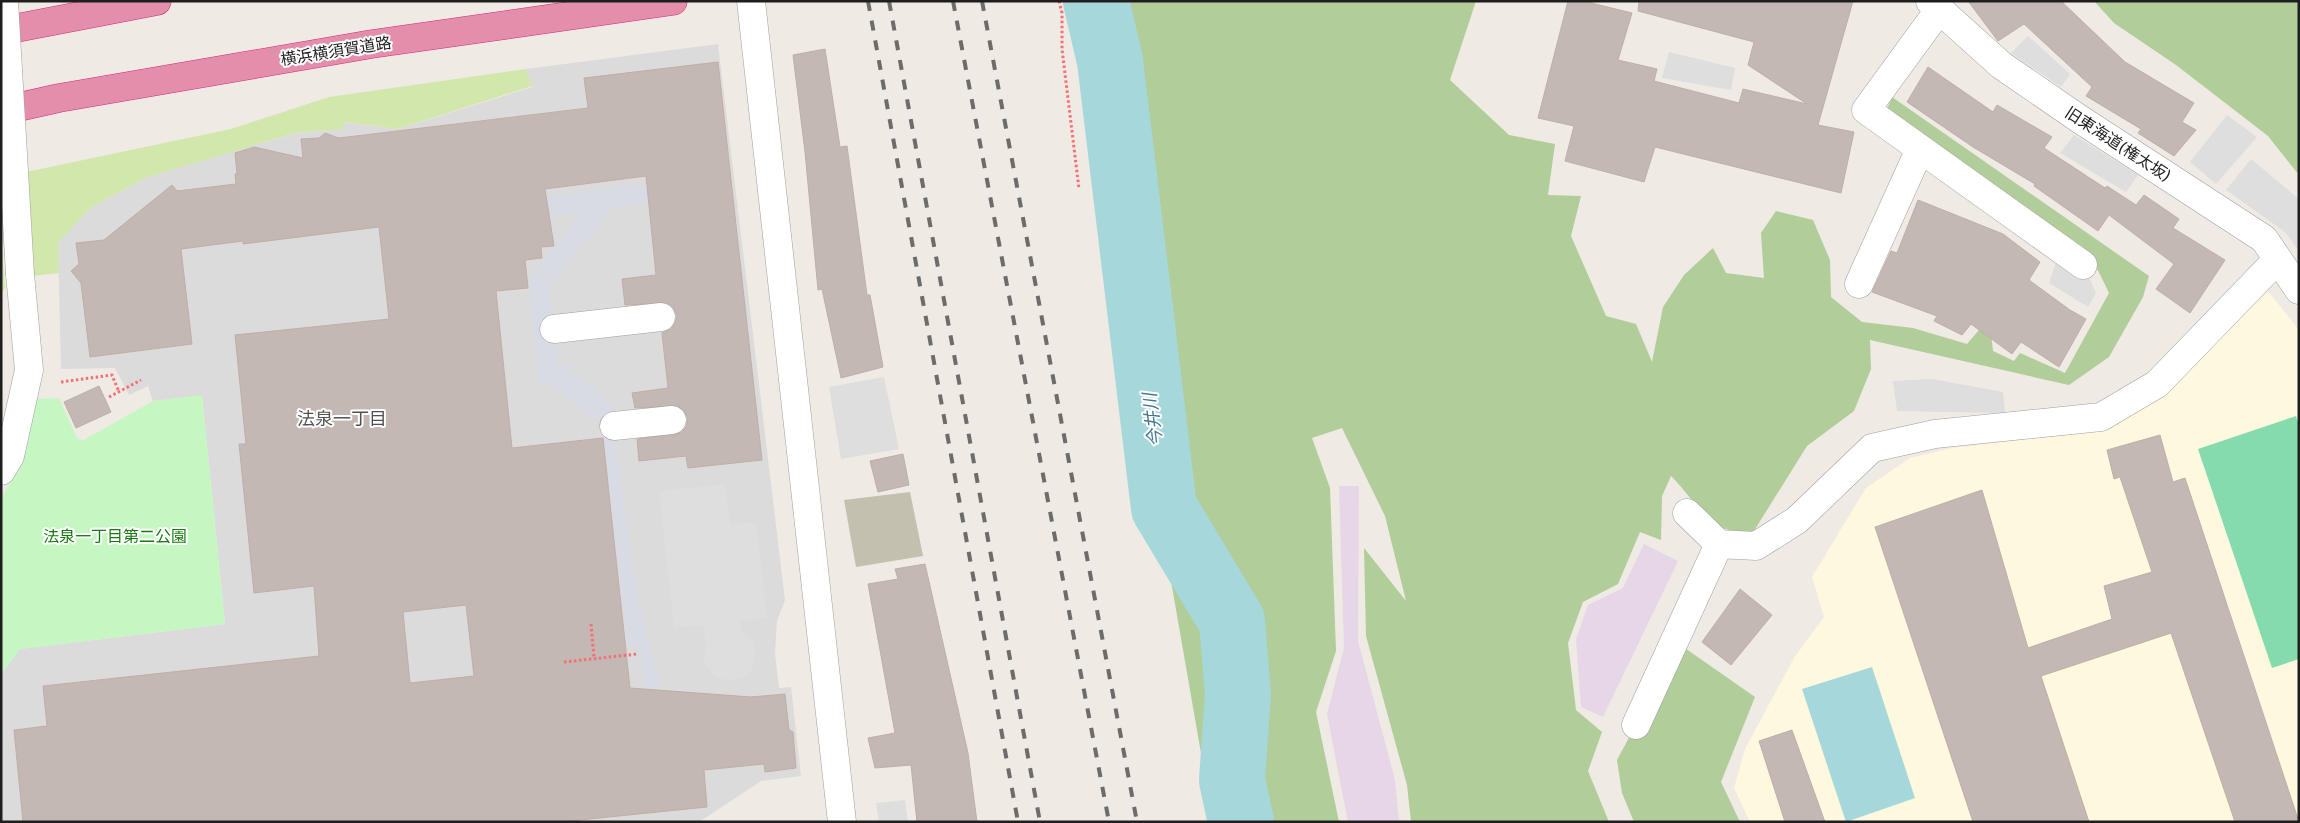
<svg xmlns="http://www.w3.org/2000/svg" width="2300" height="823" font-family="Cabin,'Noto Sans JP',sans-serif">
<rect width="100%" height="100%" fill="#efeae4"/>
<path fill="#dcdbdb" d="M 718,44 L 785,600 L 777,621 L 775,654 L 779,688 L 791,687 L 801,776 L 761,781 L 699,822 L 1,822 L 1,674 L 20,649 L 225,624 L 202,396 L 153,401 L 148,386 L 129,395 L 115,368 L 61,369 L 58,243 L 90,208 L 145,178 L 220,155 L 296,133 L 342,129 L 343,122 L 398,129 L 532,87 L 526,69 Z"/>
<path fill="#e7d6e7" d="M 1339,486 L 1359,486 L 1358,641 L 1395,780 L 1399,822 L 1348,822 L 1327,714 L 1344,648 Z
M 1644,544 L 1678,561 L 1603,717 L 1581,707 L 1576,639 L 1588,605 L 1623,588 Z"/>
<path fill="#fef9de" d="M 2263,285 L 2299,330 L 2299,822 L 1750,822 L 1734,788 L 1745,749 L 1794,658 L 1824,617 L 1812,577 L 1866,488 L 1910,458 L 1952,448 L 2100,431 Z"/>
<path fill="#c3c0b0" d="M 910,492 L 923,556 L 856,567 L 844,500 Z"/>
<path fill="#d2e7ac" d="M 526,69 L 532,86 L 398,129 L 344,122 L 343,129 L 295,133 L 145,178 L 90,208 L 58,243 L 59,273 L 32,276 L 26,172 L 231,129 L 329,97 Z
M 1,232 L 5,288 L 1,294 Z"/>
<path fill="#b0cd9a" d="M 1070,1 L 1476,1 L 1450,80 L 1509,135 L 1555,144 L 1548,195 L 1581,196 L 1571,236 L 1606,316 L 1636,324 L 1652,362 L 1663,307 L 1684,275 L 1713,248 L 1726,273 L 1764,278 L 1761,233 L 1776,211 L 1813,220 L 1830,260 L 1831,297 L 1862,322 L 1913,328 L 1967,344 L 1979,330 L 1991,333 L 1993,351 L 2014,361 L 2020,353 L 2065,373 L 2109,293 L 2091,256 L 1887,109 L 1892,97 L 2149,276 L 2143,297 L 2109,357 L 2069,385 L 1870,340 L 1871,369 L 1854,411 L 1807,446 L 1752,534 C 1702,530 1702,507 1671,476 L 1662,496 L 1661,540 L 1640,532 L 1618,584 L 1583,602 L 1568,643 L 1576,710 L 1602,732 L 1588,771 L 1609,822 L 1411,822 L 1407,785 L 1366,636 L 1364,548 L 1406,601 L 1385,516 L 1342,428 L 1312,438 L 1330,488 L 1336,651 L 1316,712 L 1339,822 L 1213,822 Z
M 2094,1 L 2299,1 L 2299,175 L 2268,136 L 2176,65 L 2114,23 Z
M 1679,644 L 1755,697 L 1721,782 L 1740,822 L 1634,822 L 1622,793 L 1617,760 Z"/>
<path fill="#c6f7c2" d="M 202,395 L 225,624 L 20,649 L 1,674 L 1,498 L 21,465 L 28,443 L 34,399 L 59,398 L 77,438 L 82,441 L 153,401 Z"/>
<path fill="#85dbad" d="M 2296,416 L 2299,426 L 2299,659 L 2272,668 L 2198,449 Z"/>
<path fill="#dedede" d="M 2028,36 L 2070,74 L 2061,87 L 2011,53 Z
M 1669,52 L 1735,68 L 1731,90 L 1662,78 Z
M 2227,115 L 2257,137 L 2216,184 L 2190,162 Z
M 2074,135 L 2138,175 L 2126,192 L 2060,153 Z
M 2251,159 L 2299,199 L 2299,251 L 2285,232 L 2226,190 Z
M 2058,257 L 2088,276 L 2096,293 L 2088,307 L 2049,283 Z
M 884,377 L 899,449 L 841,459 L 829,387 Z
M 1932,379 L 2003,392 L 2005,413 L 1897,411 L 1893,381 Z
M 725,484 L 730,524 L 756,522 L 767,618 L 740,621 L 741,630 L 753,641 L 756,657 L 750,672 L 744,677 L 728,681 L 713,675 L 704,661 L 706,645 L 703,625 L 674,628 L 659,491 Z
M 905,800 L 908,822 L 879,822 L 876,803 Z"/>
<path fill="#d8dae4" d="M 647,184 L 649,203 L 612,207 L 549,286 L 559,366 L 571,365 L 573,376 L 583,375 L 585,386 L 595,385 L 596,394 L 604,393 L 605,403 L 611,403 L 634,577 L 637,576 L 637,596 L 661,692 L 648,693 L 633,642 L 588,649 L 586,632 L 628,625 L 621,603 L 614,537 L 591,539 L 605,465 L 600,417 L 588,418 L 586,409 L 577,410 L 576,399 L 566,400 L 564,389 L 552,390 L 552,382 L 539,384 L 528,282 L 581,213 L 542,217 L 511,201 Z"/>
<path fill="#a6d7db" d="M 1872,667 L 1915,798 L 1846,822 L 1802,689 Z"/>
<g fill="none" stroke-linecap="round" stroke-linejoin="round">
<path stroke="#a6d7db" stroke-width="66" d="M 1096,1 L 1110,61 L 1164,508 L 1232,621 L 1238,694 L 1232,780 L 1241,822"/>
</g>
<path fill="#c3b8b4" stroke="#c0aea7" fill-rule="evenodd" d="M 1568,1 L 1583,1 L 1632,13 L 1618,60 L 1657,69 L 1654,81 L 1739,103 L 1743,89 L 1807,104 L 1748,65 L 1754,42 L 1638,11 L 1639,1 L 1853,1 L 1818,125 L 1854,132 L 1841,193 L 1655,147 L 1644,182 L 1565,161 L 1574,126 L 1538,118 Z
M 1968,1 L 2061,1 L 2125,62 L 2194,103 L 2182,122 L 2196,130 L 2174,156 L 2138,133 L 2141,129 L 2086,96 L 2092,87 L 2024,24 L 1998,41 Z
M 825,49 L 840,147 L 847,146 L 867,295 L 870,295 L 883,367 L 841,378 L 822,289 L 818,290 L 805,152 L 793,55 Z
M 718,62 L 762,460 L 688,468 L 686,456 L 639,461 L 637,439 L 681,433 L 686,427 L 688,419 L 684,410 L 678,406 L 635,408 L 632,393 L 668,388 L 662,333 L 671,329 L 675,323 L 677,316 L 673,307 L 667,303 L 625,305 L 622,279 L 656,275 L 646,176 L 545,189 L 554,246 L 541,247 L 542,258 L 525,260 L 528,288 L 496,291 L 512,448 L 603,438 L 630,688 L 751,697 L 785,694 L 789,730 L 793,732 L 796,768 L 765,772 L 764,764 L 704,770 L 707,807 L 560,822 L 23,822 L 14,730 L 47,726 L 43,686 L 319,656 L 314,586 L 254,593 L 239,444 L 246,444 L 235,335 L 389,319 L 379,227 L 243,244 L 243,241 L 181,249 L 192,344 L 90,357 L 81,283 L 71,271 L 79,264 L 76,243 L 104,240 L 172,185 L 177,191 L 236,184 L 235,174 L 237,174 L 235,153 L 254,147 L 303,158 L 301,139 L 319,138 L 325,133 L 339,138 L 588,108 L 584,78 ZM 466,605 L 474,676 L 410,683 L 403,612 Z
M 1928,67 L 1993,112 L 1997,105 L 2052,137 L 2044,148 L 2105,188 L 2107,186 L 2136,205 L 2144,195 L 2179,219 L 2173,228 L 2225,260 L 2190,313 L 2156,289 L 2174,264 L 2109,215 L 2098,231 L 2034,186 L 2035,184 L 1973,147 L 1907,102 Z
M 1918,200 L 2003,234 L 2040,262 L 2029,280 L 2070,310 L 2086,319 L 2059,367 L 2021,342 L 2012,354 L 1971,324 L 1962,335 L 1934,321 L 1937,316 L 1872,292 L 1891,251 L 1897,253 Z
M 99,386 L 111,412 L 76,428 L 64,402 Z
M 2160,435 L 2173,482 L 2185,478 L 2299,822 L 2235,822 L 2171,633 L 2041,676 L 2089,822 L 1973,822 L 1875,527 L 1982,490 L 2028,648 L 2112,619 L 2104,586 L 2152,572 L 2120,477 L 2114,479 L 2107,450 Z
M 903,454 L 909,485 L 878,492 L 870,461 Z
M 925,564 L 968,753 L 977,822 L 917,822 L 911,765 L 875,768 L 868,738 L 895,733 L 868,584 L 898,579 L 895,569 Z
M 1740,589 L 1772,615 L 1731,665 L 1702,642 Z
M 1792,730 L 1825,822 L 1785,822 L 1759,741 Z"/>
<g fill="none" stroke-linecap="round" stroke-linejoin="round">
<g stroke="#9f9f9f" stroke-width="29">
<path id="minor" d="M 751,1 L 842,822
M 1930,1 L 2001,65 L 2078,118 L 2264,239 L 2299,290
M 1939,10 L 1866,110 L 2083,265
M 1859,284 L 1920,149
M 554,329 L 661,317
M 614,426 L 672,420
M 1,471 L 10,456 L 29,370 L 20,274
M 1687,513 L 1719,544 L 1756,546 L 1797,520 L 1872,448 L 1935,434 L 2101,417 L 2157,384 L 2277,260
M 1636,725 L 1719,544"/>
</g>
<g stroke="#d42a7d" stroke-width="29">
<path id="highway" d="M 1,31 L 157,1
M 1,111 L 59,98 L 372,44 L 673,1"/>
</g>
<path stroke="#f56f75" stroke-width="3" stroke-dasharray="2.5 2.5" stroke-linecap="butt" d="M 1059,1 L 1062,13 L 1062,49 L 1079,189
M 61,382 L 112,375 L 119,392
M 109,397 L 141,380
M 591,624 L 594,658
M 564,662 L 637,654"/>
<use href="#minor" stroke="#fff" stroke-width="28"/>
<use href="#highway" stroke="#e38eab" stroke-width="28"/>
<path stroke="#6c6c6c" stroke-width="4" stroke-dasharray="10 10" stroke-linecap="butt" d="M 868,1 L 1018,822
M 889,1 L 1040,822
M 953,1 L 1109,822
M 982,1 L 1137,822"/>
<g stroke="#9f9f9f" stroke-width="29" stroke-linecap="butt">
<path id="minor-bridge" d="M 4,1 L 20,274"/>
</g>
<use href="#minor-bridge" stroke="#fff" stroke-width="28"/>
</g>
<g text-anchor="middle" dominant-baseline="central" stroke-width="4" stroke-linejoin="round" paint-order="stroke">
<g font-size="16" fill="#1e1e1e" stroke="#fff">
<text transform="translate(336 51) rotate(-9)">横浜横須賀道路</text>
<text transform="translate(2118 144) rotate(33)">旧東海道(権太坂)</text>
</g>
<g font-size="16" fill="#16790f" stroke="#fff">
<text x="115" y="536">法泉一丁目第二公園</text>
</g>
<g font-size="18" fill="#515151" stroke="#fff">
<text x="342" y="419">法泉一丁目</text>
</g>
<g font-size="18" font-style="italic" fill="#447793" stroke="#fff">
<text transform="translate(1153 420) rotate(-97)">今井川</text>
</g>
</g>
<rect width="2300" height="823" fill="none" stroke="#1e1e1e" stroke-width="5"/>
</svg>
